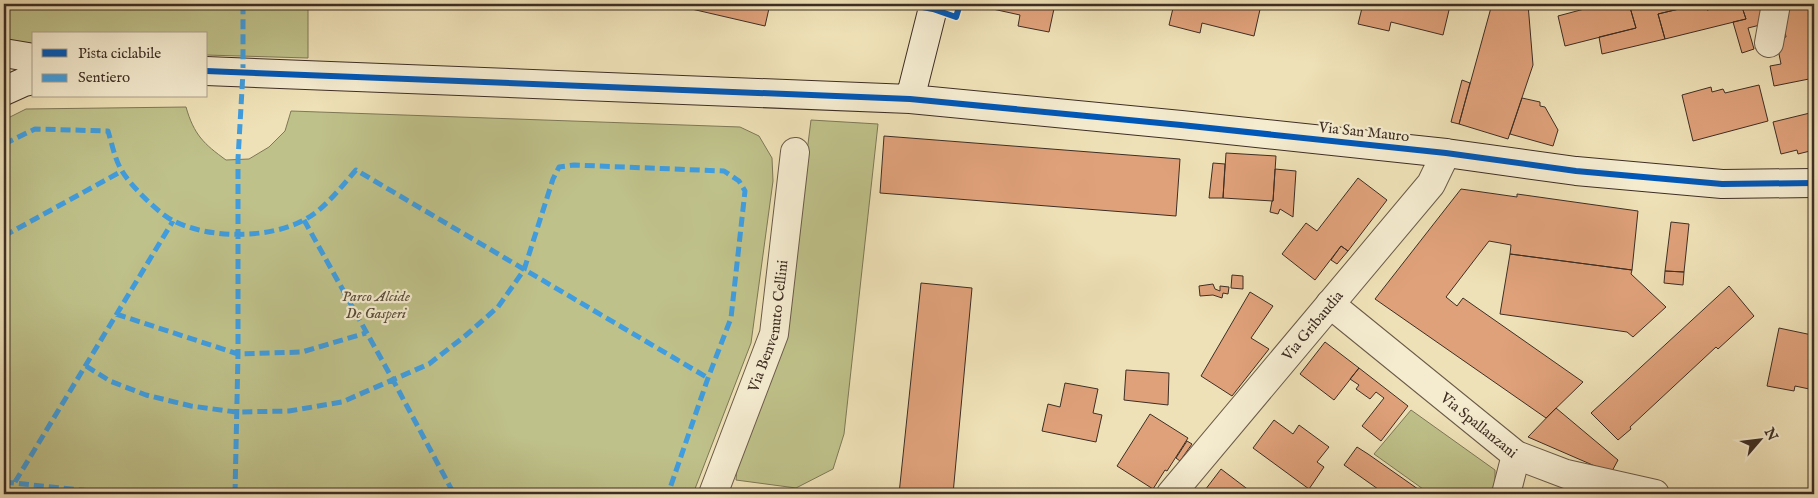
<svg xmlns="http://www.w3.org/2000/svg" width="1818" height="498" font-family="'IM FELL English',serif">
<rect width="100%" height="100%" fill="#efe1b7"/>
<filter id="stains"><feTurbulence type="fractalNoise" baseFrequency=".004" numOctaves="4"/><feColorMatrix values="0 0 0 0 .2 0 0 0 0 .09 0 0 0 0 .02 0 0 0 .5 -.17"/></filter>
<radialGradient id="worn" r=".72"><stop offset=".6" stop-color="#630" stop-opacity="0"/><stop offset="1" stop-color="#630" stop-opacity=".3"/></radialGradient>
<path fill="#bfc18a" stroke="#7e7857" d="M 4,4 L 308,4 L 308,58 L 206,55 L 206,34 L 34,34 L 34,50 L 4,46 Z
M 186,107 C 194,135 204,144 226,160 L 249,159 L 269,147 L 285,131 L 291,111 L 740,127 L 759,136 L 772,158 L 773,181 L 751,343 L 693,494 L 4,494 L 4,120 L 26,109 Z
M 811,120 L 878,124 L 844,434 L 833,469 L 796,488 L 736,480 L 738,455 L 784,335 Z
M 1411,410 L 1495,470 L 1495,489 L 1491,494 L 1430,494 L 1374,454 Z"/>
<path fill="#dfa17a" stroke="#3e2e24" d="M 670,4 L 770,4 L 765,26 Z
M 970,4 L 1055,4 L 1049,32 L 1018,26 L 1020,15 Z
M 1174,4 L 1255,4 L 1261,5 L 1254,36 L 1202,23 L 1200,33 L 1169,25 Z
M 1363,4 L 1443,4 L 1450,6 L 1443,35 L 1391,22 L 1389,31 L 1358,24 Z
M 1492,4 L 1528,4 L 1533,65 L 1508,139 L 1459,124 Z
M 1603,4 L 1629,4 L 1636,28 L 1565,46 L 1558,16 Z
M 1629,4 L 1678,4 L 1679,9 L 1658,14 L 1665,39 L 1602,54 L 1599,37 L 1636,28 Z
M 1700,4 L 1705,4 L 1707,10 L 1730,4 L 1741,4 L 1746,19 L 1665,39 L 1658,14 Z
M 1705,4 L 1730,4 L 1707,10 Z
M 1741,4 L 1759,4 L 1764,24 L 1748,28 L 1754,49 L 1742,53 L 1733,22 L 1746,19 Z
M 1786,4 L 1800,4 L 1801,8 L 1814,5 L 1814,78 L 1774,86 L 1770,66 L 1781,64 L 1776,39 L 1786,37 L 1781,11 Z
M 1462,80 L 1470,83 L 1459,124 L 1451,122 Z
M 1759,85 L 1768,121 L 1693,141 L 1682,95 L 1711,87 L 1712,92 L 1723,89 L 1725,93 Z
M 1522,98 L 1540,102 L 1540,106 L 1545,107 L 1558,130 L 1553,146 L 1510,134 Z
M 1814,112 L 1814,150 L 1798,154 L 1797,150 L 1781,154 L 1773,122 Z
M 884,136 L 1180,159 L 1176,216 L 880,193 Z
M 1226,153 L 1276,156 L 1273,201 L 1223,198 Z
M 1213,163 L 1225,164 L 1223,198 L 1209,198 Z
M 1275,169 L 1296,171 L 1293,217 L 1280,209 L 1278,214 L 1270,212 L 1272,201 L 1273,201 Z
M 1358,178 L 1387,200 L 1348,251 L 1341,246 L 1315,280 L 1282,254 L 1306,223 L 1317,231 Z
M 1461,189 L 1517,197 L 1517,194 L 1638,211 L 1632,270 L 1510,254 L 1511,245 L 1489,241 L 1446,297 L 1457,306 L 1463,298 L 1583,382 L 1546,418 L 1375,299 Z
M 1671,222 L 1689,224 L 1684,272 L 1665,271 Z
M 1341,246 L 1348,251 L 1337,264 L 1331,260 Z
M 1510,254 L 1632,270 L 1631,274 L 1666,307 L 1633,337 L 1627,332 L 1500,314 Z
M 1665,271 L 1684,272 L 1683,285 L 1664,283 Z
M 1232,275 L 1243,276 L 1243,289 L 1231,288 Z
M 921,283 L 972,288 L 953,494 L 899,494 Z
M 1213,284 L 1215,289 L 1220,291 L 1220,286 L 1229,287 L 1228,294 L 1223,293 L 1222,298 L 1213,295 L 1200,296 L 1199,286 Z
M 1729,286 L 1754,316 L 1718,349 L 1716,347 L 1630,427 L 1631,429 L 1618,440 L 1591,413 Z
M 1250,292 L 1273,306 L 1251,338 L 1269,349 L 1232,396 L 1201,376 Z
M 1779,328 L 1812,335 L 1811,339 L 1814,340 L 1814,390 L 1795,386 L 1794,391 L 1767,386 Z
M 1325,342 L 1359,368 L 1334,400 L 1300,374 Z
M 1359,368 L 1408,406 L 1381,441 L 1362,426 L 1384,398 L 1376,392 L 1370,399 L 1356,389 L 1359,385 L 1350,379 Z
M 1126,370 L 1169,373 L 1168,405 L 1124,400 Z
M 1065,383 L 1098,389 L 1093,413 L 1102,415 L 1096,442 L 1042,431 L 1048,404 L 1060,407 Z
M 1556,408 L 1618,460 L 1611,473 L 1528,437 Z
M 1150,414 L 1188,438 L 1167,471 L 1165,470 L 1153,489 L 1117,466 Z
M 1274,420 L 1293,434 L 1299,425 L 1329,447 L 1317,462 L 1324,467 L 1309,489 L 1253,448 Z
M 1187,441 L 1192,444 L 1180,461 L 1176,458 Z
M 1357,447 L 1368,454 L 1425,494 L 1385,494 L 1344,465 Z
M 1221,469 L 1254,494 L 1202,494 Z"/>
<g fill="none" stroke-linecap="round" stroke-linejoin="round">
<g stroke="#6a5b49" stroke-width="30">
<g id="street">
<path d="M 1769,43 L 1776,4"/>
<path id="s1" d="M 1330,304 L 1516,455 L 1566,474 L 1655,494"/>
<path id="s2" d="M 713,494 L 774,334 L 795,152"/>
<path id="s3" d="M 1171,494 L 1431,184 L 1446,153"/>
<path d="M 1506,494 L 1516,455"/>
</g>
</g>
<g stroke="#3e2e24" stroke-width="30">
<path id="secondary" d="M 4,53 L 34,58
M 206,71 L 910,99 L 1181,125 L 1446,153 L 1576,171 L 1722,184 L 1814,183
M 4,91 L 24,82 L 34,80
M 910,99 L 934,4"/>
</g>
<use href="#street" stroke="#f5ecd0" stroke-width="28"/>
<use href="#secondary" stroke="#f5ecd0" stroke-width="28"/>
<path stroke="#3f9de0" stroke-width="5" stroke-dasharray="10 5" stroke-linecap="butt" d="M 4,144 L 35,129 L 108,131 C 112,144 115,160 122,171 C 130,185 160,215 174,221 C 209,239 269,239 304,220 C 325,209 340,188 356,170 L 708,378
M 304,220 L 393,380 L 454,494
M 4,236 L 122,171
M 116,314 L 238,354 L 302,352 L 366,333
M 86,366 L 110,381 L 146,395 L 191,406 L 236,412 L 289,411 L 342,402 L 429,364 L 465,336 L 498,307 L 524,270 L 553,179 L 559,167 L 574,165 L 724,171 L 739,181 L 745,191 L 731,318 L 708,378 L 668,494
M 4,482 L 119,494
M 15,482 L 173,221
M 235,494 L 238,354 L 238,159 L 243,72 L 243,4"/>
<g stroke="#f5ecd0" stroke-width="9">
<path id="cycleway" d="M 907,4 L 933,9 L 956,17 L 960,4
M 206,71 L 910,99 L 1181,125 L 1446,153 L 1576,171 L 1722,184 L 1814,183"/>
</g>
<use href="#cycleway" stroke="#0057b8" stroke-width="6"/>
</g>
<g text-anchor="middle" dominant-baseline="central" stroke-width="4.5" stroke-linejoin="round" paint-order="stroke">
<g font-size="15" fill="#3e2e24" stroke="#f5ecd0">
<text transform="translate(1364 132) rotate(6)">Via San Mauro</text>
<text stroke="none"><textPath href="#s2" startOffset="178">Via Benvenuto Cellini</textPath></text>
<text stroke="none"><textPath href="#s3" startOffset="220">Via Gribaudia</textPath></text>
<text stroke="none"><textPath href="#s1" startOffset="192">Via Spallanzani</textPath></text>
</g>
<g font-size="15" font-style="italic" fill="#584b38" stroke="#f5ecd0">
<text x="376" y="296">Parco Alcide<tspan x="376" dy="17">De Gasperi</tspan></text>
</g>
</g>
<rect width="1818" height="498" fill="none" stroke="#efe1b7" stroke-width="20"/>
<rect x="5" y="5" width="1808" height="488" fill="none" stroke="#3e2e24" stroke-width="2.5"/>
<rect x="10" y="10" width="1798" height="478" fill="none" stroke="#3e2e24"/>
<rect x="32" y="32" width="175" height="65" fill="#f5ecd0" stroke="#aca08b"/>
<rect x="42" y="49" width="25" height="8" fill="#0057b8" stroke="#aca08b"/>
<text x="78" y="58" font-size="15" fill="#3e2e24">Pista ciclabile</text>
<rect x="42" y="74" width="25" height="8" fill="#3f9de0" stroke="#aca08b"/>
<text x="78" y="82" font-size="15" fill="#3e2e24">Sentiero</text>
<g transform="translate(1760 440) rotate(62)" stroke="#f5ecd0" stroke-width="4" paint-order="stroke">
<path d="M0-4L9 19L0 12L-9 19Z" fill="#3e2e24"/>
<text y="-8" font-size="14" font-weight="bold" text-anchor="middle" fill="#3e2e24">N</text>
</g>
<rect width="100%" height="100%" filter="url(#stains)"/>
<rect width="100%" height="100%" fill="url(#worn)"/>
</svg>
